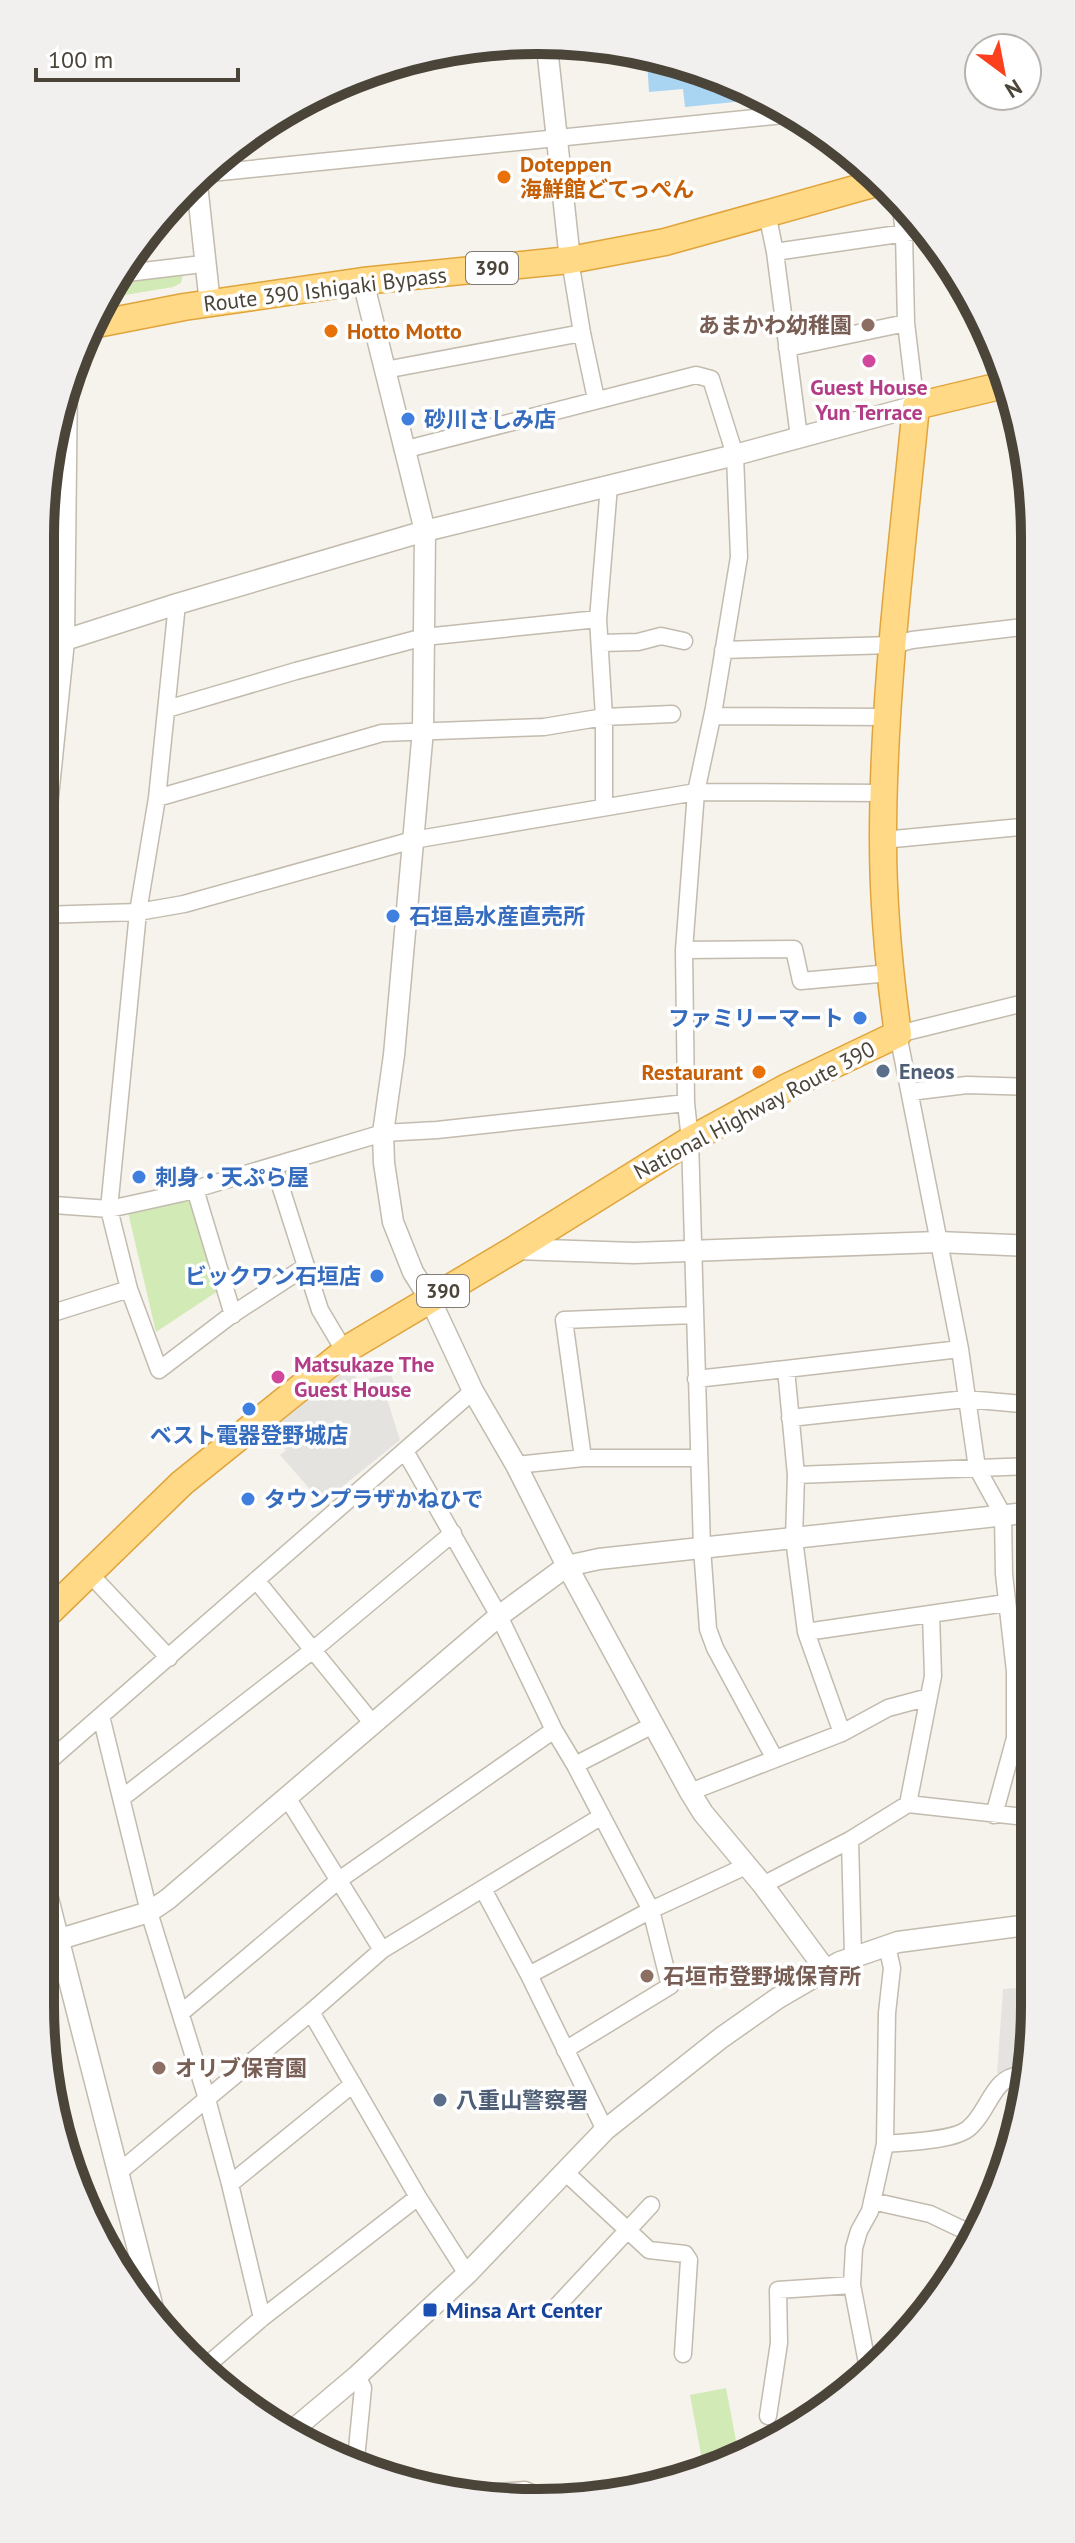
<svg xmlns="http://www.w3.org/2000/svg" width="1075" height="2543" font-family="'PT Sans','Noto Sans JP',sans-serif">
<rect width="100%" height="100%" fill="#f6f3ec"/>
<path fill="#d2eab5" d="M 183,275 L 181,283 L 173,287 L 113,297 L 122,282 Z
M 192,1194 L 221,1289 L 156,1332 L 127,1208 Z
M 726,2388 L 738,2451 L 703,2465 L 690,2395 Z"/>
<path fill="#e5e3e0" d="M 351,1360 L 357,1381 L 391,1374 L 396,1390 L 386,1396 L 400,1440 L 322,1503 L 280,1455 L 286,1450 L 265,1425 Z
M 1033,1972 L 1035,2005 L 1024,2073 L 997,2073 L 1003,1989 L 1033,1987 Z"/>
<path fill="#a9d4f2" d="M 647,60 L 697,66 L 764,99 L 685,107 L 683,89 L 649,92 Z"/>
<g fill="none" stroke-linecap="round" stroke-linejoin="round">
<g stroke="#c2bbae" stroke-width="19">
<path id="minor" d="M 211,173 L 794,114
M 900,200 L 904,233 L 906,323 L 916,406
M 767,213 L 775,252 L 799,437
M 775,252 L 926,230
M 570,260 L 582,333 L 596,399
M 127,273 L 194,265
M 787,348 L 906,323
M 385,370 L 582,333
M 403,450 L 696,375 L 711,379 L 735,455 L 739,557 L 714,708 L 696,792 L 684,950 L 686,1103 L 690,1140 L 702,1548 L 708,1629 L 715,1648 L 775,1759
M 177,604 L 157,798 L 138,912 L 109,1209 L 129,1289 L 159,1370 L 230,1316 L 305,1267
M 600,643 L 638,642 L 661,636 L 684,641
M 723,650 L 893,645 L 912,640 L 1031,626
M 167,709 L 296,671 L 424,637 L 598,619
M 713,716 L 887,717
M 157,798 L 382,733 L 544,727 L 604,717 L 672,714
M 604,807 L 604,717 L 598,619 L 609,486
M 883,840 L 1032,826
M 40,915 L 138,912 L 184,904 L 413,840 L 696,792 L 885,793
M 684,950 L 794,949 L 801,981 L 890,973
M 910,1092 L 967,1085 L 1032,1087
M 274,1166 L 320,1310 L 345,1352
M 195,1189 L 233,1315
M 40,1204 L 109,1209 L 137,1203 L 182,1193 L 383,1133 L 437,1130 L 686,1103
M 40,1317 L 129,1289
M 696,1379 L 786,1369
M 790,1418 L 966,1399 L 1033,1405
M 405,1451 L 499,1616 L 554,1730 L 575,1765 L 651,1910 L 670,1986 L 565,2050
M 583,1458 L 564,1320 L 694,1315
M 516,1465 L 583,1458 L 699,1458
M 796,1475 L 1033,1466
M 89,1573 L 169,1658
M 256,1580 L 373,1724
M 806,1632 L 1006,1603
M 101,1716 L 149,1912 L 207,2099 L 230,2184 L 262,2318
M 842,1733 L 806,1632 L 794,1539 L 796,1475 L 786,1369 L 960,1349
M 575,1765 L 653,1725
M 40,1769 L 473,1391
M 690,1792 L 842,1733 L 888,1708 L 929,1697
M 122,1798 L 313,1650 L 453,1533
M 288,1799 L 382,1950
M 908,1804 L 933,1676 L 931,1614
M 994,1815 L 1015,1738 L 1015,1671 L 1004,1574 L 1003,1515 L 977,1468 L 960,1349 L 898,1034 L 1032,1001
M 850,1840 L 853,1956
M 763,1885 L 850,1840 L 908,1804 L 1034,1818
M 483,1889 L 529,1975 L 605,2130
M 529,1975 L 651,1910 L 746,1866
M 311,2012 L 418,2197 L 467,2274
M 181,2013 L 339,1880 L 554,1730
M 885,2144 L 887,2013 L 892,1968 L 887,1946
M 564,2171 L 649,2250 L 685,2254 L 689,2260 L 683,2354
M 119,2172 L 311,2012 L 382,1950 L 602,1816
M 230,2184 L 353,2084
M 872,2201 L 930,2214 L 972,2234
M 557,2306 L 651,2205
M 205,2367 L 262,2318 L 418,2197
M 868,2368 L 852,2285 L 854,2248 L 859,2231 L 870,2211 L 885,2144 C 905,2142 955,2141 969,2128 C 990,2111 992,2074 1024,2075
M 768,2416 L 779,2343 L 778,2290 L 852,2285
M 356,2459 L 363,2388 L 357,2376
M 469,2498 L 472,2494 L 525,2490 L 539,2496"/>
</g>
<g stroke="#c2bbae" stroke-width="23">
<path id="tertiary" d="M 547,47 L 570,260
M 197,184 L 210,304
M 363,281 L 425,531 L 423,730 L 394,1055 L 383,1133 L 384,1163 L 393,1222 L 413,1272 L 430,1299 L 473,1391 L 516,1465 L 567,1566 L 690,1792 L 703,1813 L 763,1885 L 825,1969
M 40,648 L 177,604 L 425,531 L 735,455 L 916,406
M 40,875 L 64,641 L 67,376
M 515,1249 L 634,1253 L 938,1242 L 1033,1246
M 40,1867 L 156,2320
M 60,1939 L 149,1912 L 168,1899 L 499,1616 L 567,1566 L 599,1559 L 1034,1512
M 287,2435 L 357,2376 L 467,2274 L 605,2130 L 721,2038 L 778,1998 L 840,1962 L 898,1942 L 1035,1924"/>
</g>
<g stroke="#e0a43c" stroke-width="29">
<path id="trunk" d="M 97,324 L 184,307 L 363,281 L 570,260 L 665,242 L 880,182
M 40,1621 L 182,1483 L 352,1346 L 515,1249 L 690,1140 L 787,1087 L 898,1034 C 889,970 883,904 883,839 C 883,695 902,550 916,406 L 1004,385"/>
</g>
<use href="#minor" stroke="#fff" stroke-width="16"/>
<use href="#tertiary" stroke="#fff" stroke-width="20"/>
<use href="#trunk" stroke="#ffd985" stroke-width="26"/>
</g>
<g fill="#e8710a" stroke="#fff" stroke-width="3">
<circle cx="504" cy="177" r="8"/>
<circle cx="331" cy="331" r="8"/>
<circle cx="759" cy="1072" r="8"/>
</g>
<g fill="#8d6e63" stroke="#fff" stroke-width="3">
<circle cx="868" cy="325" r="8"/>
<circle cx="647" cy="1976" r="8"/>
<circle cx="159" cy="2068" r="8"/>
</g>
<g fill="#d1479c" stroke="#fff" stroke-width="3">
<circle cx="869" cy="361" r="8"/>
<circle cx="278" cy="1377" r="8"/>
</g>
<g fill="#3f7fe0" stroke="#fff" stroke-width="3">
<circle cx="408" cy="419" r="8"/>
<circle cx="393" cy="916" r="8"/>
<circle cx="860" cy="1018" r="8"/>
<circle cx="139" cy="1177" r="8"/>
<circle cx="377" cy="1276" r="8"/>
<circle cx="249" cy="1409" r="8"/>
<circle cx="248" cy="1499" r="8"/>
</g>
<g fill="#5c6f8a" stroke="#fff" stroke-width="3">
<circle cx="883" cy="1071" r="8"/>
<circle cx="440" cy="2100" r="8"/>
</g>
<rect fill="#1a4fb4" stroke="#fff" stroke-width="3" x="422" y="2302" width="16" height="16" rx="4"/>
<g text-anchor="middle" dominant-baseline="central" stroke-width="7" stroke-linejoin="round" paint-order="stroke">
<g fill="#fff" stroke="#817c74" stroke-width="2">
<rect x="466" y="252" width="52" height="32" rx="6"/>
<rect x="417" y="1275" width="52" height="32" rx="6"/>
</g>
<g font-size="20" font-weight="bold" fill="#4b4439">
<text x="492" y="268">390</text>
<text x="443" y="1291">390</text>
</g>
<g font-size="22" font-weight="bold" fill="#c56008" stroke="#fff" text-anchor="start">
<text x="520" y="164">Doteppen<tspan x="520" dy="25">海鮮館どてっぺん</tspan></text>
<text x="347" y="331">Hotto Motto</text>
<text x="743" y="1072" text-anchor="end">Restaurant</text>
</g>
<g font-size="22" fill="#4b4439" stroke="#fff">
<text transform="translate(325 289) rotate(-7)">Route 390 Ishigaki Bypass</text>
<text transform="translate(754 1110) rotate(-28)">National Highway Route 390</text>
</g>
<g font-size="22" font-weight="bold" fill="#785e54" stroke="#fff" text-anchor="start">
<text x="852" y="325" text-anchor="end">あまかわ幼稚園</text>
<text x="663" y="1976">石垣市登野城保育所</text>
<text x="175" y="2068">オリブ保育園</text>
</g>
<g font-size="22" font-weight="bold" fill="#b23c85" stroke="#fff">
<text x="869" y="387">Guest House<tspan x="869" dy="25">Yun Terrace</tspan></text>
<text x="294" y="1364" text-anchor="start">Matsukaze The<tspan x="294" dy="25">Guest House</tspan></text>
</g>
<g font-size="22" font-weight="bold" fill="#366cbe" stroke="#fff" text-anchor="start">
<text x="424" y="419">砂川さしみ店</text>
<text x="409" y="916">石垣島水産直売所</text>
<text x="844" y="1018" text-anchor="end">ファミリーマート</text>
<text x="155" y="1177">刺身・天ぷら屋</text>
<text x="361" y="1276" text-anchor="end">ビックワン石垣店</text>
<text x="249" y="1435" text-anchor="middle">ベスト電器登野城店</text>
<text x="264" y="1499">タウンプラザかねひで</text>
</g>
<g font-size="22" font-weight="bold" fill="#4e5e75" stroke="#fff" text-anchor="start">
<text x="899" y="1071">Eneos</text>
<text x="456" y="2100">八重山警察署</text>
</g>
<g font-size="22" font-weight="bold" fill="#164399" stroke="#fff" text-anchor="start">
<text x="446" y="2310">Minsa Art Center</text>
</g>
</g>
<path d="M0 0H1075V2543H0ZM537 54H538A483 483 0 0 1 1021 537V2006A483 483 0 0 1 538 2489H537A483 483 0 0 1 54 2006V537A483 483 0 0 1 537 54Z" fill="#f1f0ef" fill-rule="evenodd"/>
<path fill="none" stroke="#4b4439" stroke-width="10" d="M537 54H538A483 483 0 0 1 1021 537V2006A483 483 0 0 1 538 2489H537A483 483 0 0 1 54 2006V537A483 483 0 0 1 537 54Z"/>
<g transform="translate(1003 72) rotate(148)"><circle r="38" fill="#ffffff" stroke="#b7b4b0" stroke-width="2"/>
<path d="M0-6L14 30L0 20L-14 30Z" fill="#fc3f1d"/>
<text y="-12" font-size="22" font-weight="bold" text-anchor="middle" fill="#4b4439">N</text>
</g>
<path d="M36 68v12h202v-12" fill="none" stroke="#4b4439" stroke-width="4"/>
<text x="48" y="68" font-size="24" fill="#4b4439" stroke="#ffffff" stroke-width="6" paint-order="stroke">100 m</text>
</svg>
